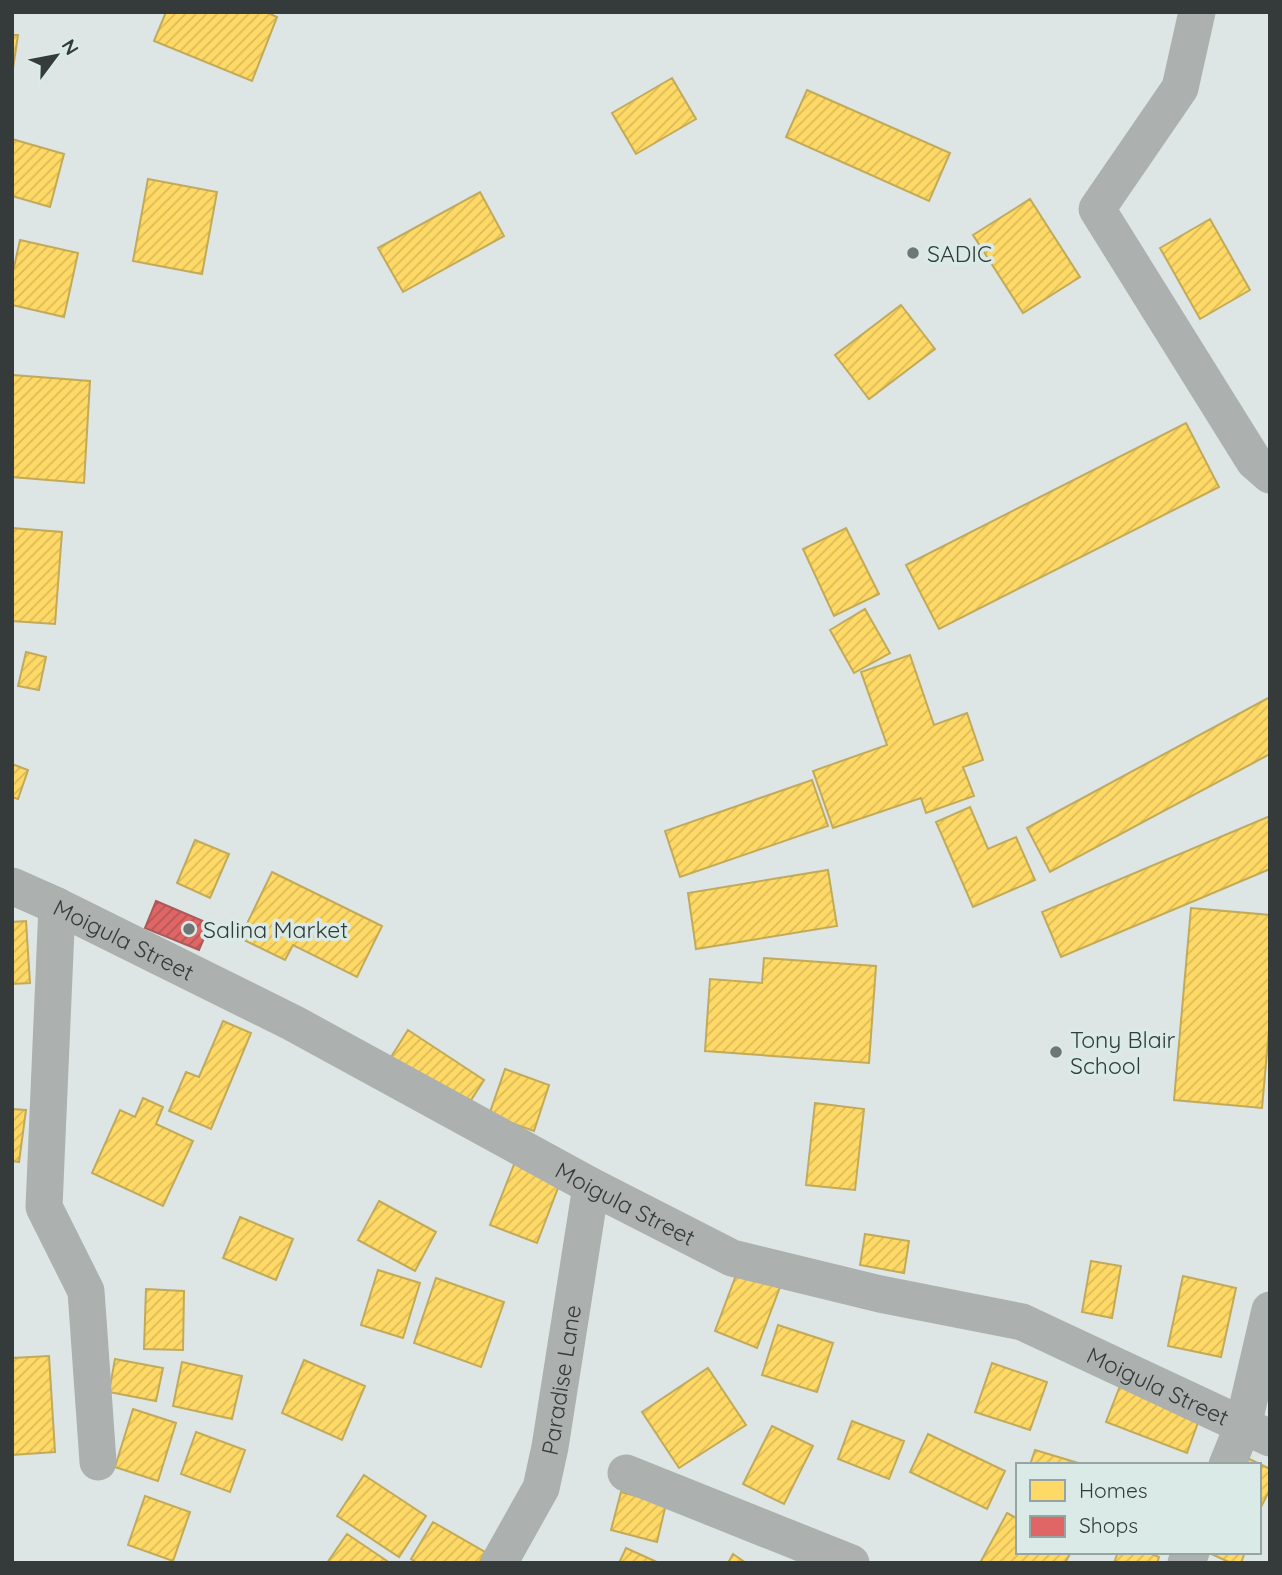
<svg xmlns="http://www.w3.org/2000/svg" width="1282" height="1575" font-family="Quicksand,sans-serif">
<defs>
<pattern id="homes-hatch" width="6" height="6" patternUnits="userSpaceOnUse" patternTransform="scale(1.75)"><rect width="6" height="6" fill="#ffd966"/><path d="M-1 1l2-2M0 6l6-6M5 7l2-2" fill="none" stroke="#dbbb59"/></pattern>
<pattern id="shops-hatch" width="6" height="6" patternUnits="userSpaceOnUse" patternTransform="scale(1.75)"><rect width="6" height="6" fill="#e06666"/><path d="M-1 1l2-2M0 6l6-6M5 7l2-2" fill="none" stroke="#b65555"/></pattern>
</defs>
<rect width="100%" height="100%" fill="#dde6e4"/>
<path fill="url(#homes-hatch)" stroke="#c2aa59" stroke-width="2" d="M 166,12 L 266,12 L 277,17 L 252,81 L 154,41 Z
M 12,35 L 18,35 L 12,75 Z
M 672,78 L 696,119 L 636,154 L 612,113 Z
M 807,90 L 950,153 L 929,201 L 786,137 Z
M 12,139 L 64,154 L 50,207 L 12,196 Z
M 148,179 L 217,192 L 202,274 L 133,261 Z
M 480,192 L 504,236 L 403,292 L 378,248 Z
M 1030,199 L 1080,277 L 1023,313 L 973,235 Z
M 1210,219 L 1250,290 L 1200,319 L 1160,248 Z
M 20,240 L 78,253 L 64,317 L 12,305 L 12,276 Z
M 901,305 L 935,349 L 869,399 L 835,355 Z
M 13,375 L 90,381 L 84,483 L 12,477 Z
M 1186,423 L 1219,487 L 939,629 L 906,565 Z
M 12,528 L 62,532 L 55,624 L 12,621 Z
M 846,528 L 879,594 L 834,616 L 803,549 Z
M 865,609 L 890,653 L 854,673 L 830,630 Z
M 26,652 L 46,657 L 39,690 L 18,686 Z
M 910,655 L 934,725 L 967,713 L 983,760 L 963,767 L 974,796 L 926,813 L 921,798 L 833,828 L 813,771 L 887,745 L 861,672 Z
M 1270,697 L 1270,754 L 1050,872 L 1027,828 Z
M 12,764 L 28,770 L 18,799 L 12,797 Z
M 812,780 L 828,826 L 680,877 L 665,831 Z
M 970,807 L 988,849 L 1016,837 L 1035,880 L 973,907 L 936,822 Z
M 1270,816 L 1270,869 L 1061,957 L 1042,912 Z
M 195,840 L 229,854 L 210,898 L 177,883 Z
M 828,870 L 837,926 L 696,949 L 688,893 Z
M 272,872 L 382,926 L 357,977 L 293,945 L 285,960 L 240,938 Z
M 1191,908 L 1270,915 L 1270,1019 L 1262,1108 L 1174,1100 Z
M 26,921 L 30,983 L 12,984 L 12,922 Z
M 764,958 L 876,966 L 869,1063 L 705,1051 L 710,979 L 762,983 Z
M 223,1021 L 251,1033 L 211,1129 L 169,1111 L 186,1072 L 199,1077 Z
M 408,1030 L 484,1080 L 462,1114 L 386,1065 Z
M 505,1069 L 549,1085 L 534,1131 L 489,1115 Z
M 143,1098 L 163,1107 L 156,1124 L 193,1141 L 163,1206 L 92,1173 L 120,1110 L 135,1117 Z
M 815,1103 L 864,1109 L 855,1190 L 806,1185 Z
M 12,1109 L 26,1110 L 19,1162 L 12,1161 Z
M 515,1162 L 561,1180 L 537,1243 L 490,1225 Z
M 379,1201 L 436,1232 L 415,1271 L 358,1240 Z
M 240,1217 L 293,1239 L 276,1280 L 223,1258 Z
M 865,1234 L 909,1241 L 904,1273 L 860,1265 Z
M 1091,1261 L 1121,1266 L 1112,1318 L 1082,1312 Z
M 378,1270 L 420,1283 L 403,1338 L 361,1325 Z
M 738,1270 L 780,1287 L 757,1348 L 715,1331 Z
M 1183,1276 L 1236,1288 L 1221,1357 L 1168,1346 Z
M 436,1278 L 504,1302 L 481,1367 L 414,1343 Z
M 146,1289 L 184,1291 L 183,1350 L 144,1349 Z
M 778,1325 L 833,1343 L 817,1392 L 762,1375 Z
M 49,1356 L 55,1452 L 12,1455 L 12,1358 Z
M 115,1359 L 163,1368 L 156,1401 L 109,1392 Z
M 304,1360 L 365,1386 L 342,1440 L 282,1413 Z
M 182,1362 L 242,1376 L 232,1419 L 173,1406 Z
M 992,1363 L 1047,1382 L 1030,1430 L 975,1412 Z
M 708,1368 L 746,1425 L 679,1468 L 642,1412 Z
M 1120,1386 L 1200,1417 L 1187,1453 L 1106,1422 Z
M 133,1409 L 176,1423 L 158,1481 L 115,1467 Z
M 852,1421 L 904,1441 L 889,1479 L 838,1459 Z
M 772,1426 L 813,1446 L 784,1504 L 743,1484 Z
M 196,1432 L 245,1450 L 230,1492 L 181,1474 Z
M 928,1434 L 1005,1471 L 987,1509 L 910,1472 Z
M 1035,1450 L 1085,1465 L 1030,1465 Z
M 1241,1455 L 1270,1469 L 1270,1489 L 1259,1511 L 1259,1465 L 1237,1465 Z
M 364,1475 L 426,1516 L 399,1557 L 337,1516 Z
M 621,1492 L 666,1504 L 657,1542 L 611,1530 Z
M 145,1496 L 190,1512 L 173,1561 L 128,1545 Z
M 1007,1513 L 1018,1519 L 1018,1552 L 1071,1552 L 1065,1563 L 980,1563 Z
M 433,1522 L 485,1552 L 479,1563 L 417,1563 L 411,1559 Z
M 347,1534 L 390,1563 L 327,1563 Z
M 626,1548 L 659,1563 L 619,1563 Z
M 1118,1552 L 1147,1552 L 1159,1557 L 1157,1563 L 1114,1563 Z
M 1207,1552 L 1245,1552 L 1241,1563 L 1231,1563 Z
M 733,1554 L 746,1563 L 728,1563 Z"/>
<path fill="url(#shops-hatch)" stroke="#ac5959" stroke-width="2" d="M 156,901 L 210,924 L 199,950 L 145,928 Z"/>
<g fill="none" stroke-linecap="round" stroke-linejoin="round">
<g stroke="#acb0ae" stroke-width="37">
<path d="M 1197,12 L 1180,88 L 1097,209 L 1254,461 L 1270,475"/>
<path id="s1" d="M 12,886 L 57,906 L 293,1023 L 591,1186 L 732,1258 L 880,1294 L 1022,1322 L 1270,1438"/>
<path d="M 57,906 L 44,1207 L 86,1291 L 98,1462"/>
<path d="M 1227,1465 L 1243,1426 L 1270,1310"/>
<path d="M 626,1473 L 851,1563"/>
<path id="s2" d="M 499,1563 L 541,1488 L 550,1447 L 591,1186"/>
<path d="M 1186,1563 L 1191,1552"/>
</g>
</g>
<g fill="#6f7776" stroke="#d9eae7" stroke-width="2.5">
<circle cx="913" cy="253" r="7"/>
<circle cx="189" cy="929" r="7"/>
<circle cx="1056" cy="1052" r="7"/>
</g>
<g text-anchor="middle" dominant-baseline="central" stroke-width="7" stroke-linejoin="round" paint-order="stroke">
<g font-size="23" fill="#343b3a" stroke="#d9eae7" text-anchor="start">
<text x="927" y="253">SADIC</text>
<text x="203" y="929">Salina Market</text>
<text x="1070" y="1039">Tony Blair<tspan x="1070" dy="26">School</tspan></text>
</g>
<g font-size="23" fill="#343b3a" stroke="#d9eae7">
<text stroke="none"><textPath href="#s1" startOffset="124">Moigula Street</textPath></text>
<text stroke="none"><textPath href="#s1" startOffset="691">Moigula Street</textPath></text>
<text stroke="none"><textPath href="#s2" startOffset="196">Paradise Lane</textPath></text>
<text stroke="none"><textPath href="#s1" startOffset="1258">Moigula Street</textPath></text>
</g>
</g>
<rect width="1282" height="1575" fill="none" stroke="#343b3a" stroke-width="28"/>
<rect x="1016" y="1463" width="245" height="91" fill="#d9eae7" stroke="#97a4a2" stroke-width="2"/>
<rect x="1030" y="1480" width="35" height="21" fill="#ffd966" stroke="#97a4a2" stroke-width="2"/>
<text x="1079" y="1498" font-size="21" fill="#343b3a">Homes</text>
<rect x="1030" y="1516" width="35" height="21" fill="#e06666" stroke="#97a4a2" stroke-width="2"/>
<text x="1079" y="1533" font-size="21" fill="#343b3a">Shops</text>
<g transform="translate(56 56) rotate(58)" stroke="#d9eae7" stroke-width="5" paint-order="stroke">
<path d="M0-5L12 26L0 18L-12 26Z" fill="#343b3a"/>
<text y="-10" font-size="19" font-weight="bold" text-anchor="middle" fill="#343b3a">N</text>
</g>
</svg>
